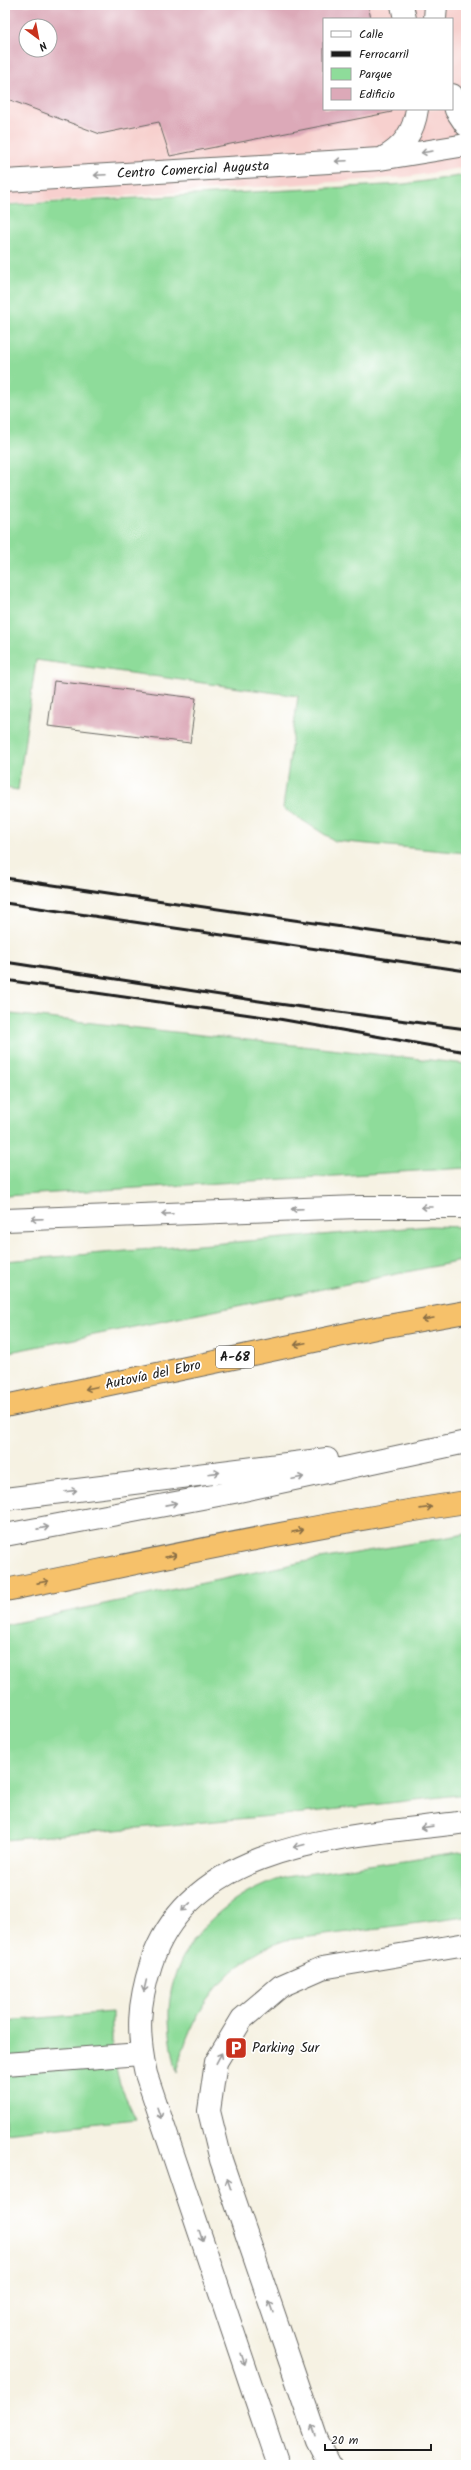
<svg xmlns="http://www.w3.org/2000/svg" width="471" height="2470" font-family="Kalam,sans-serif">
<rect width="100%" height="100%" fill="#fff"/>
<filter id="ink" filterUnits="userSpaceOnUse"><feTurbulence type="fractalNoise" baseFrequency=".025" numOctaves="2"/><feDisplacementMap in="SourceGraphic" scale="8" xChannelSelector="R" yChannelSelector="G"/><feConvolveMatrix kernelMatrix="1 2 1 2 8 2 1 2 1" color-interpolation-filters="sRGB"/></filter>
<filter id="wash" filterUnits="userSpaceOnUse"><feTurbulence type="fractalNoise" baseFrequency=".012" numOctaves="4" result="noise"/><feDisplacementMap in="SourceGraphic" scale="16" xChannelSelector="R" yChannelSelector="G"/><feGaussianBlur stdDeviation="0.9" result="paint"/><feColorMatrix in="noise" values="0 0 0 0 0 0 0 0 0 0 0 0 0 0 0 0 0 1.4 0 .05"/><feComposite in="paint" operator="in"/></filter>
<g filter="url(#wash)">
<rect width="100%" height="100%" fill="#f6f2e3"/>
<path fill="#f7d0ce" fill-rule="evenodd" d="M 5,5 L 466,5 L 466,167 L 407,177 L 5,204 ZM 324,19 L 452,19 L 452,109 L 324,109 ZM 26,26 L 50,26 L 50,50 L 26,50 Z"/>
<path fill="#8edc9a" stroke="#557c5b" d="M 466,175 L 466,853 L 335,841 L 283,808 L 298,696 L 36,660 L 18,790 L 5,788 L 5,205 L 405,184 Z
M 11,1014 L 466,1064 L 466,1168 L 5,1196 L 5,1018 Z
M 430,1226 L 466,1227 L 466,1260 L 5,1353 L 5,1261 Z
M 466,1534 L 466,1794 L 304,1813 L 5,1840 L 5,1625 L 303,1562 Z
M 466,1851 L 466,1917 L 286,1940 C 241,1954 204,1994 187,2038 C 183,2049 180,2062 177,2073 C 171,2046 166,2019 171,1992 C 182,1933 232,1893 286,1877 Z
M 112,2012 L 112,2050 L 120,2085 L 136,2119 L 5,2133 L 5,2021 Z"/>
<g id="blocks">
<path fill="#dca9b8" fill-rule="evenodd" d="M 5,5 L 368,5 L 371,19 L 324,19 L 324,109 L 391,109 L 392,112 L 170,156 L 159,122 L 100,134 L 5,98 ZM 26,26 L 50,26 L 50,50 L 26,50 Z
M 54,681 L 196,698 L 190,743 L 48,726 Z"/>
</g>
</g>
<g filter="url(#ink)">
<use href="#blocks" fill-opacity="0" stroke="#686762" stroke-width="1"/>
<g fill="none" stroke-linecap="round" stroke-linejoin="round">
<g stroke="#686762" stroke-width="24">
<path id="minor" d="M 402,5 L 405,19
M 435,19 L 436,5
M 452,95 L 456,110 L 466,125
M 383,158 C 403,148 414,131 417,109
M 5,181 L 380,159 L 466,145
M 5,1220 L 358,1207 L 466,1207
M 5,1499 L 327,1459
M 5,1535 L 234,1492 L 466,1442
M 5,2064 L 141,2054
M 278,2465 L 146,2074 C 137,2033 138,2004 151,1964 C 193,1837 357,1837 466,1822
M 330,2465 L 317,2440 L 221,2160 L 209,2111 L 216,2062 L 242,2019 L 281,1986 L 322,1968 L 466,1944"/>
</g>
<g stroke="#686762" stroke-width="24">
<path id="highway" d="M 5,1406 L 376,1328 L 466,1312
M 5,1590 C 158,1559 311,1525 466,1502"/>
</g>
<use href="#minor" stroke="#fff" stroke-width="22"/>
<use href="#highway" stroke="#f6c16b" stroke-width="22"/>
<path stroke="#1c1c1c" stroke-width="3" d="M 5,878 L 466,945
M 5,903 L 466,971
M 5,962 L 279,1004 L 466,1029
M 5,980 L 279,1019 L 466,1052"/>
</g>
<defs><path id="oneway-shaft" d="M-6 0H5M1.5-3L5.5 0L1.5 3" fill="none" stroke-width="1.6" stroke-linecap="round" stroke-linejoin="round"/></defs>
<g stroke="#999">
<use href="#oneway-shaft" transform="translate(427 152) rotate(171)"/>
<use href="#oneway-shaft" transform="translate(341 161) rotate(177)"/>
<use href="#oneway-shaft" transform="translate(100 175) rotate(177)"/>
<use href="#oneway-shaft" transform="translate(427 1207) rotate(180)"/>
<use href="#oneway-shaft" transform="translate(297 1209) rotate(178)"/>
<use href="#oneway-shaft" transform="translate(167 1214) rotate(178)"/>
<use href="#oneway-shaft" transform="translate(37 1219) rotate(178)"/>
<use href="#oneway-shaft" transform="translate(214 1473) rotate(-7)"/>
<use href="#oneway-shaft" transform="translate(298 1478) rotate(-12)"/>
<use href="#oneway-shaft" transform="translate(71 1491) rotate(-7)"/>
<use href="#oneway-shaft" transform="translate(171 1504) rotate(-11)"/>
<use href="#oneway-shaft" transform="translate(43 1528) rotate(-11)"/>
<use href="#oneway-shaft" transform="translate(427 1827) rotate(172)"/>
<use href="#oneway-shaft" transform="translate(299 1846) rotate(166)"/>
<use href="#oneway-shaft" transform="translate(186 1907) rotate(136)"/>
<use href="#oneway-shaft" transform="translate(145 1986) rotate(103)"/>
<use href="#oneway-shaft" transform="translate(219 2058) rotate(-62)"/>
<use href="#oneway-shaft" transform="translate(159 2113) rotate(71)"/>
<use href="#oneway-shaft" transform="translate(229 2184) rotate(-109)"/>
<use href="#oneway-shaft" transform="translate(201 2236) rotate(71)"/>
<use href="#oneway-shaft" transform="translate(271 2307) rotate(-109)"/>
<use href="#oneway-shaft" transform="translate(243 2359) rotate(71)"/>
<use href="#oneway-shaft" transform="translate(314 2430) rotate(-109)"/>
</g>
<g stroke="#896e44">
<use href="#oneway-shaft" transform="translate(428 1319) rotate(170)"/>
<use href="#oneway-shaft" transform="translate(300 1344) rotate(168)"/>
<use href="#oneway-shaft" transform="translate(91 1388) rotate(168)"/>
<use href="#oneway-shaft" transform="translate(426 1508) rotate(-8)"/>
<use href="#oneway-shaft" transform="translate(298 1531) rotate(-11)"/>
<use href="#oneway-shaft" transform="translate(171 1556) rotate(-11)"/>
<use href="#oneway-shaft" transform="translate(43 1582) rotate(-11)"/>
</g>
</g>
<defs>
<g id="parking-square" transform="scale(1.15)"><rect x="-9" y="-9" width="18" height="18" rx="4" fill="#c8321e" stroke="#fff"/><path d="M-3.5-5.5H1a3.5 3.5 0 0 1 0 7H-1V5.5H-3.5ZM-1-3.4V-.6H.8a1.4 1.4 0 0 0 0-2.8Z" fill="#fff"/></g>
</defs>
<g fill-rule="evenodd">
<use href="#parking-square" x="236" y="2048"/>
</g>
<g text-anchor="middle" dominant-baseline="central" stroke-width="3.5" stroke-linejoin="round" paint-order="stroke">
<rect fill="#fff" stroke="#606060" stroke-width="1" x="216" y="1346" width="38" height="22" rx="3"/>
<g font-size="13" font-weight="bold" fill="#1c1c1c">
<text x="235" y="1357">A-68</text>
</g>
<g font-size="14" fill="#1c1c1c" stroke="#fff">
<text transform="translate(193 170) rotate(-3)">Centro Comercial Augusta</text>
<text transform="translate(153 1375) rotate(-12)">Autovía del Ebro</text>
</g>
<g font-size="14" fill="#1c1c1c" stroke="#fff" text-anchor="start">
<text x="252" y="2048">Parking Sur</text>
</g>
</g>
<rect width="471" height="2470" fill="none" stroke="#fff" stroke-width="20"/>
<rect x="323" y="18" width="130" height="92" fill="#ffffff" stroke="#a4a4a4"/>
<rect x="331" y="31" width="20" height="6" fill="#ffffff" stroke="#a4a4a4"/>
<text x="359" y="38" font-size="12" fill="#1c1c1c">Calle</text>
<rect x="331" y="51" width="20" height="6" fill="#1c1c1c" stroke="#a4a4a4"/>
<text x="359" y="58" font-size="12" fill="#1c1c1c">Ferrocarril</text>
<rect x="331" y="68" width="20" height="12" fill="#8edc9a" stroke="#a4a4a4"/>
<text x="359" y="78" font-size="12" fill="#1c1c1c">Parque</text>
<rect x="331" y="88" width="20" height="12" fill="#dca9b8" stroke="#a4a4a4"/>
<text x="359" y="98" font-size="12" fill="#1c1c1c">Edificio</text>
<g transform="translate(38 38) rotate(148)"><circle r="19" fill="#ffffff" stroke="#a4a4a4"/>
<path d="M0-3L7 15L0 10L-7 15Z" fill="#c8321e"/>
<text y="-6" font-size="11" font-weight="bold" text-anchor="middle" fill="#1c1c1c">N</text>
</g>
<path d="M325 2444v6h106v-6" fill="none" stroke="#1c1c1c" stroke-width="2"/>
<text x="331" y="2444" font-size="12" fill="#1c1c1c" stroke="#ffffff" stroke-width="3" paint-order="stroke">20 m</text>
</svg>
